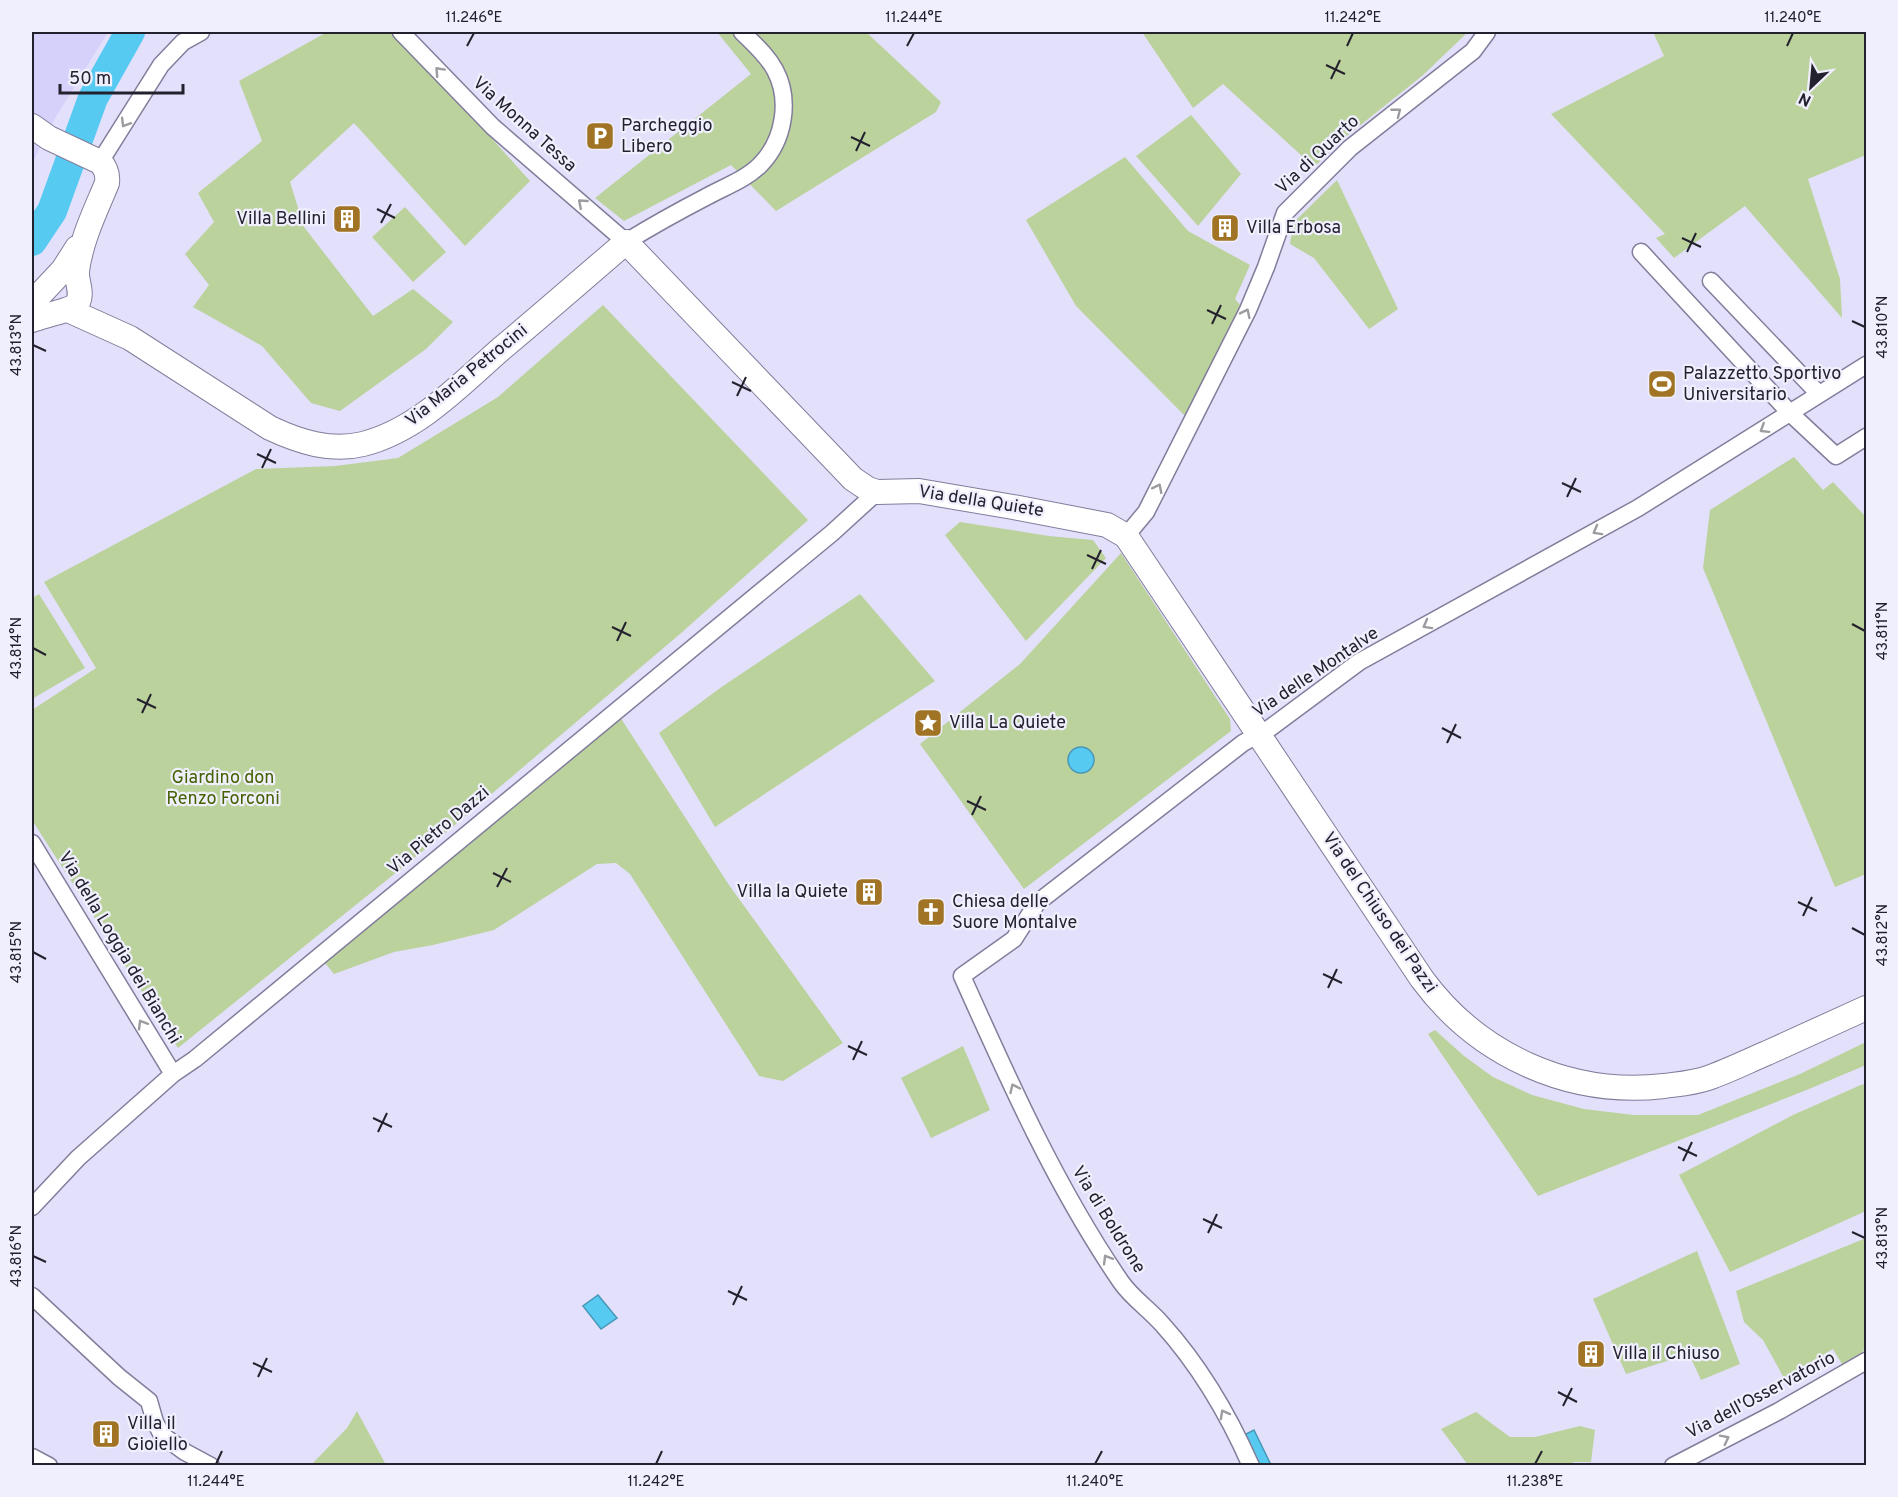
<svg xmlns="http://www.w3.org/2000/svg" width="1898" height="1497" font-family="Overpass,sans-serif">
<rect width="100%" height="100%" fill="#e3e0fb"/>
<path fill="#d6d1fa" d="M 32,32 L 108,32 L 54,120 L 32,164 Z"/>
<path fill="#bbd29d" d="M 327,32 L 389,32 L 449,91 L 530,181 L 465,246 L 354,123 L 290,182 L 304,227 L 373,316 L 413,289 L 453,322 L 426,349 L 340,411 L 311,403 L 262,346 L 193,307 L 209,285 L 185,254 L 214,222 L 198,193 L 262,141 L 239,81 Z
M 717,32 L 866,32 L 941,102 L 936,112 L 776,211 L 731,165 L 624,221 L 595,198 L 751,74 Z
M 1142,32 L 1468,32 L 1422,76 L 1343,139 L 1314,167 L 1223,84 L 1193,108 Z
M 1653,32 L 1866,32 L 1866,155 L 1808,179 L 1840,279 L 1842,318 L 1745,206 L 1674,258 L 1656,238 L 1665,234 L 1551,114 L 1664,56 Z
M 1191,115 L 1241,174 L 1198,226 L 1136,156 Z
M 1125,157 L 1188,231 L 1250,265 L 1235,299 L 1241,306 L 1185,416 L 1076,306 L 1026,220 Z
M 1337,180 L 1398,309 L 1369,329 L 1314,258 L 1290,244 L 1293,223 Z
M 405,207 L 446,252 L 413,282 L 372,237 Z
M 603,305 L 808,520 L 680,634 L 449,830 L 178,1048 L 32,820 L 32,710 L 96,668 L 44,582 L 256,469 L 335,466 L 398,458 L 498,397 Z
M 1794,457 L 1823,490 L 1833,482 L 1866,517 L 1866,874 L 1835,887 L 1703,568 L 1710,510 Z
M 960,522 L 1049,536 L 1093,540 L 1106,558 L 1026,641 L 945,535 Z
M 1121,553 L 1230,719 L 1231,731 L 1024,889 L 920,744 L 1020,664 Z
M 39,594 L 85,668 L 32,699 L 32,598 Z
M 860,594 L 935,681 L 715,827 L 659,733 L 723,686 Z
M 620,717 L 729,885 L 843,1043 L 783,1081 L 759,1076 L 630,874 L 616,863 L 597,864 L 494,930 L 433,945 L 394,952 L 334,974 L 325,963 Z
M 1435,1030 L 1464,1056 L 1493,1077 L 1532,1095 L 1584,1109 L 1634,1115 L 1698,1115 L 1800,1074 L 1866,1042 L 1866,1065 L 1809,1089 L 1538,1196 L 1428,1034 Z
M 963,1046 L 990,1110 L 931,1138 L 901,1078 Z
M 1863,1084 L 1866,1090 L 1866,1211 L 1730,1272 L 1679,1175 L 1793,1115 Z
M 1866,1238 L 1866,1325 L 1863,1356 L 1845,1369 L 1833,1349 L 1784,1378 L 1763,1340 L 1744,1322 L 1736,1291 Z
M 1697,1251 L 1740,1364 L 1701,1380 L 1689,1354 L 1626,1374 L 1593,1299 Z
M 357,1411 L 386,1465 L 311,1465 L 347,1428 Z
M 1476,1412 L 1510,1437 L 1535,1437 L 1580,1426 L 1595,1430 L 1591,1462 L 1574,1462 L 1565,1466 L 1468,1465 L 1441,1429 Z"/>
<path fill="#57caf2" stroke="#4797b7" stroke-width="1.5" d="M1068 760a13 13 0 1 1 26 0a13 13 0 1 1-26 0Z
M 598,1295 L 617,1318 L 601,1329 L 583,1306 Z
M 1254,1430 L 1271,1465 L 1259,1465 L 1244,1435 Z"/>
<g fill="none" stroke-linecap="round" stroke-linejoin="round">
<path stroke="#57caf2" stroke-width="30" d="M 32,241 L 52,211 L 93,98 L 130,32"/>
<g stroke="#817d9b" stroke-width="19">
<path id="street" d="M 401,32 L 493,127 L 626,242 C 652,226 679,211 706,197 C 724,187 747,179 761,164 C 784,140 791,100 775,70 C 767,55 754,44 742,32
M 100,162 L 161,65 L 183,42 L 201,32
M 1641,252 L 1790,413 L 1836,456 L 1866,437
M 1711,281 L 1819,394
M 1126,536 L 1146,512 L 1248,310 L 1266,267 L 1285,213 L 1350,148 L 1473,51 L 1487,32
M 32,843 L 173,1074
M 32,1207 L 78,1158 L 173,1074 L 195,1059 L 832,533 L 877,492
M 32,1296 L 119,1377 L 149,1401 L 155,1422 L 162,1435 L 185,1452 L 211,1466
M 32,1457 L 49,1466
M 1251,1466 C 1229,1416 1199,1365 1162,1324 C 1149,1309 1132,1298 1121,1282 C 1056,1187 1009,1081 962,976 L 1014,939 L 1037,903 L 1243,743 L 1270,728 L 1359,662 L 1638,508 L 1866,365
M 1673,1466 L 1779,1411 L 1866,1361"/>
</g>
<g stroke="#817d9b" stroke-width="26">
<path id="secondary" d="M 32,126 L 49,138 L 100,162 C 106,168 108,174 107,183 C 95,212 81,240 77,271 C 76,282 85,296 75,306 C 72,309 40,317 32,320
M 32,303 L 63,270 L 77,248
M 68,310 L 130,338 L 270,428 C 300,442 331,452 363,444 C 418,430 460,385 501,349 C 543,314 584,278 626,242 L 853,479 L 868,489 L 877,492 L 919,491 L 1013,507 L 1107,525 L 1126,536 L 1422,979 C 1478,1055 1569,1097 1664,1086 C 1679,1084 1694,1083 1708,1078 C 1728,1071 1748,1061 1767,1053 C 1800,1038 1833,1023 1866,1008"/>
</g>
<use href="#street" stroke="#fff" stroke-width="16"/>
<use href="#secondary" stroke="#fff" stroke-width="24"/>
</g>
<defs><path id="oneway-chevron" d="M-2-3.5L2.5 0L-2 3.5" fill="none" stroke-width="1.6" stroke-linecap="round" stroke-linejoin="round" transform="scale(1.5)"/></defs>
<g stroke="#9c9ba0">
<use href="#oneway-chevron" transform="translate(439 71) rotate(-133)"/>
<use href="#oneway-chevron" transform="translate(1397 112) rotate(-38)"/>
<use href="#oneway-chevron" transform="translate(125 123) rotate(121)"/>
<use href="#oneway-chevron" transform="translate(582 203) rotate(-139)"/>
<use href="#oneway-chevron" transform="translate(1246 313) rotate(-64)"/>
<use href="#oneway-chevron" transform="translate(1764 429) rotate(148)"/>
<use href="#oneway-chevron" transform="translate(1158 488) rotate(-63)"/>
<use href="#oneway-chevron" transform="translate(1597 531) rotate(151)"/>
<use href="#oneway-chevron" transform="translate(1427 625) rotate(151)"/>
<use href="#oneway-chevron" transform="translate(142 1024) rotate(-121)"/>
<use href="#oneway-chevron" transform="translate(1014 1088) rotate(-115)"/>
<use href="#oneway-chevron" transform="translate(1107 1259) rotate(-121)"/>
<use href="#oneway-chevron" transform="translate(1224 1414) rotate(-119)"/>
<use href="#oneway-chevron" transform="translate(1725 1439) rotate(-27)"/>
</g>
<path fill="none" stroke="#23212d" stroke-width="2" d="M 467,46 L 474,33M 907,46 L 914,33M 1347,46 L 1353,33M 1787,46 L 1793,33M 1326,65 L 1345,74M 1331,79 L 1340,60M 851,137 L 870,146M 856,151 L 865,132M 377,209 L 395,218M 381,223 L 391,204M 1682,238 L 1701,247M 1687,252 L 1696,233M 1207,310 L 1226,319M 1852,321 L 1865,327M 1212,324 L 1221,305M 33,345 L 46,351M 732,382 L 751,391M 737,396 L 746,377M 257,454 L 276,463M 262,468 L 271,449M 1562,483 L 1581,492M 1567,497 L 1576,478M 1087,555 L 1106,564M 1092,569 L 1101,550M 1852,624 L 1865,631M 612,627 L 631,636M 617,641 L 626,622M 33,648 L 46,655M 137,699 L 156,708M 142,713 L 151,694M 1442,728 L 1461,738M 1447,743 L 1456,724M 967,801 L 986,810M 972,815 L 981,796M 493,873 L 511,882M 497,887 L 507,868M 1798,902 L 1817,911M 1803,916 L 1812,897M 1852,928 L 1865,935M 33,952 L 46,959M 1323,974 L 1342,983M 1328,988 L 1337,969M 848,1046 L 867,1055M 853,1060 L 862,1041M 373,1118 L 392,1127M 378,1132 L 387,1113M 1678,1147 L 1697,1156M 1683,1161 L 1692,1142M 1203,1219 L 1222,1228M 1852,1232 L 1865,1238M 1208,1233 L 1217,1214M 33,1256 L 46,1262M 728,1291 L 747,1300M 733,1305 L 742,1286M 253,1363 L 272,1372M 258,1377 L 267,1358M 1558,1392 L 1577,1402M 1563,1406 L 1572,1388M 216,1464 L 222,1451M 656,1464 L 662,1451M 1095,1464 L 1102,1451M 1535,1464 L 1542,1451"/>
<defs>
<g id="parking-square" transform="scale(1.5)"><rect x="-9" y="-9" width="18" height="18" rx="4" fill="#a07424" stroke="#f0effd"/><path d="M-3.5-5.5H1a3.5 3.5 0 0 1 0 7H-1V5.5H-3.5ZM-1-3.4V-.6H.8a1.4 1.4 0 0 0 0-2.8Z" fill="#fff"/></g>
<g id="building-square" transform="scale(1.5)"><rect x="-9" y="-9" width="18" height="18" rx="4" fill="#a07424" stroke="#f0effd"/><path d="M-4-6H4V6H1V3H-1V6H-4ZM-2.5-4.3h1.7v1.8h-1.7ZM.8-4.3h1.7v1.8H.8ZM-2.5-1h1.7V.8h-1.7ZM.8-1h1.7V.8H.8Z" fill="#fff"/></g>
<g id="stadium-square" transform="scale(1.5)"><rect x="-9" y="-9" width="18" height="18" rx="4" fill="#a07424" stroke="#f0effd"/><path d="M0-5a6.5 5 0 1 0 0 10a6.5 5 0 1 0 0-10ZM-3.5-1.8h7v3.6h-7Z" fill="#fff"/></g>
<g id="sight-square" transform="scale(1.5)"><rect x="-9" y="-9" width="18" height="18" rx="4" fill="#a07424" stroke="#f0effd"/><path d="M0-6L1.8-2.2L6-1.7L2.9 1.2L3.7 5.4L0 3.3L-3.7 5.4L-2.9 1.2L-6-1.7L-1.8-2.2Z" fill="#fff"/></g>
<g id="church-square" transform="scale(1.5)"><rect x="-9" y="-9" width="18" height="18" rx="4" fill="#a07424" stroke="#f0effd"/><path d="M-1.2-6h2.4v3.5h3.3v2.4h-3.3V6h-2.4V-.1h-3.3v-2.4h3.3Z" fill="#fff"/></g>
</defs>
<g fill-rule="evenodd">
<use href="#parking-square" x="600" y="136"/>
<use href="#building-square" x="347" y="219"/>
<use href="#building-square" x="1225" y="228"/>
<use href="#stadium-square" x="1662" y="384"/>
<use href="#sight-square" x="928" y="723"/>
<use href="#building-square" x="869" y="892"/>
<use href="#church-square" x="931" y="912"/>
<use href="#building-square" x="1591" y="1354"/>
<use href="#building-square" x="106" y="1434"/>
</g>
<g text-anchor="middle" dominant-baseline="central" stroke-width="4.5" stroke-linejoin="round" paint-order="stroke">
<g font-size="18" fill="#23212d" stroke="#f0effd">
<text transform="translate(524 125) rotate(42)">Via Monna Tessa</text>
<text transform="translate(1318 155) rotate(-43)">Via di Quarto</text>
<text transform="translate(467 376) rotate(-39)">Via Maria Petrocini</text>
<text transform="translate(981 502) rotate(9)">Via della Quiete</text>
<text transform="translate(1316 673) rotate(-34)">Via delle Montalve</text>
<text transform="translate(439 831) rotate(-40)">Via Pietro Dazzi</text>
<text transform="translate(1379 913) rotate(56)">Via del Chiuso dei Pazzi</text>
<text transform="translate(119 948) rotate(59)">Via della Loggia dei Bianchi</text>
<text transform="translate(1108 1220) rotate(58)">Via di Boldrone</text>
<text transform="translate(1761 1396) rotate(-28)">Via dell'Osservatorio</text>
</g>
<g font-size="18" fill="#23212d" stroke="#f0effd" text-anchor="start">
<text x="621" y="126">Parcheggio<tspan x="621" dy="21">Libero</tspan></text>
<text x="326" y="219" text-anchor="end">Villa Bellini</text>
<text x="1246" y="228">Villa Erbosa</text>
<text x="1683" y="374">Palazzetto Sportivo<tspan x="1683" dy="21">Universitario</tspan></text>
<text x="949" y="723">Villa La Quiete</text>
<text x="848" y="892" text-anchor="end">Villa la Quiete</text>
<text x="952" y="902">Chiesa delle<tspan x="952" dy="21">Suore Montalve</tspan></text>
<text x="1612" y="1354">Villa il Chiuso</text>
<text x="127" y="1424">Villa il<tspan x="127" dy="21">Gioiello</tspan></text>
</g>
<g font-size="18" fill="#456200" stroke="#f0effd">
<text x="223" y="778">Giardino don<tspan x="223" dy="21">Renzo Forconi</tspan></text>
</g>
</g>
<rect width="1898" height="1497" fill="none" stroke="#f0effd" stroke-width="66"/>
<g transform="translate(1811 87) rotate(206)" stroke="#f0effd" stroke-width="4.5" paint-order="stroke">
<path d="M0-4.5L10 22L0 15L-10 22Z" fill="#23212d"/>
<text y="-9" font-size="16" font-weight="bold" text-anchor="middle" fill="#23212d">N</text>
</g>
<path d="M60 84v9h123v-9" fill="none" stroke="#23212d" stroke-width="3"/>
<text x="69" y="84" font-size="18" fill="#23212d" stroke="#f0effd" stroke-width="4.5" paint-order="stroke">50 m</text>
<rect x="33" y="33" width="1832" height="1431" fill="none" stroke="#23212d" stroke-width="2"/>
<g font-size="15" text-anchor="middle" fill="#23212d">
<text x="474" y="22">11.246°E</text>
<text x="914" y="22">11.244°E</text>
<text x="1353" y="22">11.242°E</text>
<text x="1793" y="22">11.240°E</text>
<text transform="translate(1882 327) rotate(-90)" y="5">43.810°N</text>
<text transform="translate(16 345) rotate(-90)" y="5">43.813°N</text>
<text transform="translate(1882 631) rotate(-90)" y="5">43.811°N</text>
<text transform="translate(16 648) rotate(-90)" y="5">43.814°N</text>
<text transform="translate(1882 935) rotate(-90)" y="5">43.812°N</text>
<text transform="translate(16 952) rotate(-90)" y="5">43.815°N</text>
<text transform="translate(1882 1238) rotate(-90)" y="5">43.813°N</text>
<text transform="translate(16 1256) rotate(-90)" y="5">43.816°N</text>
<text x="216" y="1486">11.244°E</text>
<text x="656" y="1486">11.242°E</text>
<text x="1095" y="1486">11.240°E</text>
<text x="1535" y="1486">11.238°E</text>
</g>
</svg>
